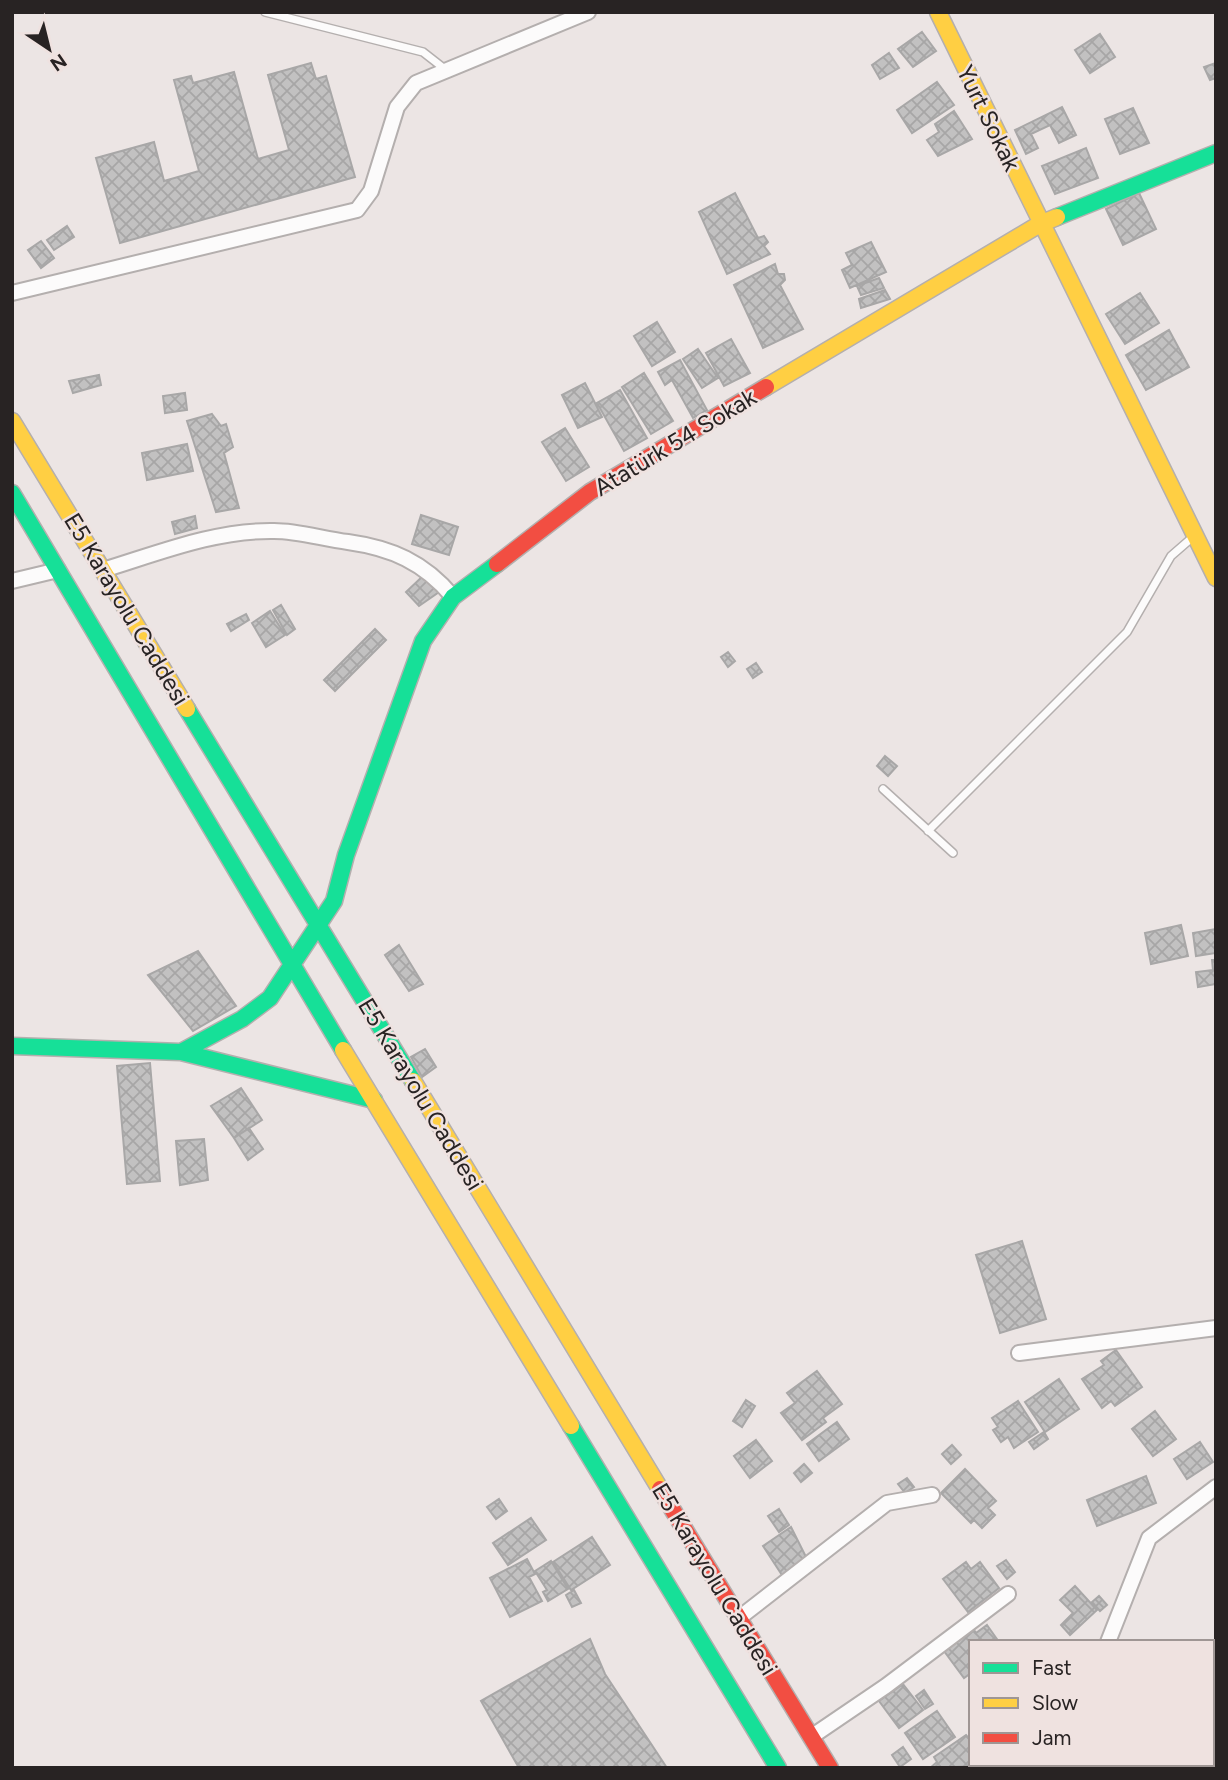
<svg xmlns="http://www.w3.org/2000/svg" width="1228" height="1780" font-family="Figtree,sans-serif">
<defs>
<pattern id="building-cross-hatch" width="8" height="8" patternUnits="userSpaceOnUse" patternTransform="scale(1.75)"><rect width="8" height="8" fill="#c2c1c1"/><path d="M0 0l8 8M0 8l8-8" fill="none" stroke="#a7a6a6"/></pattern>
</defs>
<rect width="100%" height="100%" fill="#ece5e4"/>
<path fill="url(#building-cross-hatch)" stroke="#a8a7a7" stroke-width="2" d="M 922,32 L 936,51 L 913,67 L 898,49 Z
M 1100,34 L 1115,57 L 1090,73 L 1075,50 Z
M 889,53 L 899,68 L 880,79 L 872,65 Z
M 311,63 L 316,79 L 326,76 L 355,177 L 120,243 L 96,158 L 154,142 L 164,181 L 199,171 L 174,80 L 191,76 L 193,83 L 234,72 L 258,159 L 289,150 L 268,75 Z
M 1216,63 L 1216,78 L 1210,80 L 1204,67 Z
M 937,82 L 954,105 L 912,133 L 897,110 Z
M 1062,107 L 1076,135 L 1059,143 L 1050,125 L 1031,134 L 1038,148 L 1026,154 L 1015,130 Z
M 1133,108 L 1149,143 L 1120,154 L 1105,119 Z
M 954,111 L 972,139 L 938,156 L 927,140 L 939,132 L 935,124 Z
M 1086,148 L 1098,178 L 1055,194 L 1042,166 Z
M 735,193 L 758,238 L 764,236 L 768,242 L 764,246 L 770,254 L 727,274 L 699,212 Z
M 1139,193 L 1156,229 L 1123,245 L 1106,209 Z
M 67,226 L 74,237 L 54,250 L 47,240 Z
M 41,241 L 54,258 L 41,268 L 28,250 Z
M 871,242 L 886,272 L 850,288 L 842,270 L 852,265 L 846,253 Z
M 775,264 L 778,274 L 784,274 L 785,280 L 780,285 L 803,329 L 763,348 L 734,285 Z
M 879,278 L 884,288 L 861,295 L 857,286 Z
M 885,290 L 890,299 L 861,308 L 859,299 Z
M 1140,293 L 1159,323 L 1125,344 L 1106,314 Z
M 657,322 L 675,352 L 652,366 L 634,336 Z
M 1169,330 L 1189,367 L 1146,390 L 1126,355 Z
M 731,339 L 750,373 L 724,386 L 706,353 Z
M 698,349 L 718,378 L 702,388 L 683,359 Z
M 680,360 L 707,410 L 693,418 L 672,380 L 665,385 L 658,372 Z
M 644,373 L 673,421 L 651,434 L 622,387 Z
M 99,375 L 101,385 L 73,393 L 69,381 Z
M 585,383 L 602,417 L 578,428 L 562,395 Z
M 620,390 L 647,438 L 624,451 L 597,403 Z
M 185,393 L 187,410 L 165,413 L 163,396 Z
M 212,414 L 221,426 L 226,424 L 233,447 L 224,453 L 239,508 L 216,512 L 187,421 Z
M 565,428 L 589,467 L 566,481 L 542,442 Z
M 187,444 L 193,471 L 147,480 L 142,453 Z
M 421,515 L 458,527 L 449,555 L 412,544 Z
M 195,516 L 197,528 L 175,534 L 172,522 Z
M 424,575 L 439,592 L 419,606 L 406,592 Z
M 281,605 L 295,629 L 287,635 L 273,610 Z
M 270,611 L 285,635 L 266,647 L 252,623 Z
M 246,614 L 249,620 L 231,631 L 227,624 Z
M 375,629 L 386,640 L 335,691 L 324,680 Z
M 728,652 L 735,661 L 728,667 L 721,657 Z
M 756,663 L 762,672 L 753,678 L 747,669 Z
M 885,756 L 897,766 L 888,776 L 877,766 Z
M 1181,925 L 1188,956 L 1151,964 L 1145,933 Z
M 1216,929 L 1216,953 L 1196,956 L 1193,933 Z
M 399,945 L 423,984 L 409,991 L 385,955 Z
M 198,951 L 236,1006 L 193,1031 L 148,975 Z
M 1212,960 L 1216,960 L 1216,984 L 1198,987 L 1196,972 L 1213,970 Z
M 425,1049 L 436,1067 L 422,1077 L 411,1057 Z
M 150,1063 L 160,1181 L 127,1184 L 117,1066 Z
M 241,1088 L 262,1120 L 234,1138 L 211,1106 Z
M 249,1128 L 263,1149 L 248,1160 L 234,1138 Z
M 204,1139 L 208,1180 L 180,1185 L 176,1141 Z
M 1022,1241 L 1046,1319 L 1000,1333 L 976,1255 Z
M 1116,1350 L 1142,1387 L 1115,1406 L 1111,1401 L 1102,1408 L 1082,1379 L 1104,1365 L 1101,1361 Z
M 817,1371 L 842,1404 L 823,1418 L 826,1422 L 802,1440 L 781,1413 L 795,1403 L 787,1393 Z
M 1059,1379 L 1079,1409 L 1045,1432 L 1025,1402 Z
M 746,1400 L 755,1406 L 742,1427 L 733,1421 Z
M 1018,1401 L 1038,1432 L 1014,1448 L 1008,1437 L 1001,1442 L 993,1430 L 998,1427 L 992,1418 Z
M 1155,1411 L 1176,1439 L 1153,1456 L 1132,1429 Z
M 837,1422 L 849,1439 L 819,1461 L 807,1444 Z
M 1044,1432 L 1048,1439 L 1034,1449 L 1029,1442 Z
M 756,1440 L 772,1461 L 750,1478 L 734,1456 Z
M 1200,1442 L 1213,1462 L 1187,1479 L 1174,1459 Z
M 952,1445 L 961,1455 L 951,1464 L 942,1454 Z
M 804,1464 L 812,1473 L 801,1482 L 794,1473 Z
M 965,1469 L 996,1501 L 988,1508 L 995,1515 L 982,1528 L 974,1520 L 971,1523 L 941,1493 Z
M 1146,1476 L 1156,1503 L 1097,1526 L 1087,1500 Z
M 907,1478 L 914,1487 L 905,1493 L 898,1484 Z
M 499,1499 L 507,1511 L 496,1519 L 487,1507 Z
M 779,1509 L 789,1525 L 779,1532 L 768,1516 Z
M 531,1518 L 546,1540 L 508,1565 L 493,1543 Z
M 791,1527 L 807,1559 L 782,1575 L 763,1546 Z
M 592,1537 L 610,1565 L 571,1590 L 553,1562 Z
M 527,1559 L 535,1574 L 529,1577 L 542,1601 L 510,1617 L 490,1578 Z
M 1006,1560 L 1015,1572 L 1007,1579 L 997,1566 Z
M 551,1561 L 568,1589 L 548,1601 L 543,1592 L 547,1590 L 535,1571 Z
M 966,1562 L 971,1569 L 980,1562 L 999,1588 L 968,1612 L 943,1579 Z
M 1075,1586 L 1097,1610 L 1070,1635 L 1061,1625 L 1073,1613 L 1060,1600 Z
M 574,1590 L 581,1603 L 572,1607 L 566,1595 Z
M 1099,1596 L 1107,1605 L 1100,1611 L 1092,1602 Z
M 987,1625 L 999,1642 L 971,1642 L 971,1673 L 964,1678 L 944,1651 L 974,1630 L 976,1633 Z
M 590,1639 L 605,1674 L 667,1768 L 519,1768 L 481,1701 Z
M 903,1684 L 923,1710 L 899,1728 L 879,1701 Z
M 924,1690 L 933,1704 L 925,1709 L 916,1696 Z
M 937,1711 L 955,1737 L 923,1759 L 905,1733 Z
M 966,1735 L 971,1741 L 971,1764 L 975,1766 L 930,1768 L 937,1762 L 934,1757 Z
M 903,1747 L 911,1759 L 900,1767 L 892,1755 Z
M 1093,1764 L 1121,1764 L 1122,1767 L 1096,1768 Z"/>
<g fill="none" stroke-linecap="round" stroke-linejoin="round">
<g stroke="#b4afae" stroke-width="10">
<path id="lane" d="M 265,12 L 423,52 L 446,70
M 883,789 L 953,853
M 928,831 L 1127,632 L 1171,556 L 1194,536"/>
</g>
<g stroke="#b4afae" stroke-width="18">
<path id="street" d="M 12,293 L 357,210 L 371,191 L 397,107 L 416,83 L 588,12
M 103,570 C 159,553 215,530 274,531 C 299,531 323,539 348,542 C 391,548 424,562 453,597
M 12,581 L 58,570
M 1019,1353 L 1216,1328
M 739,1618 L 887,1503 L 932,1495
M 1108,1642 L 1149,1538 L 1216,1487
M 811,1737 L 886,1686 L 1008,1594"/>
</g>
<g stroke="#b4afae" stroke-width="19">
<path id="fast" d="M 1057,217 L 1216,153
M 12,493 L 343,1050
M 187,709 L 413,1081
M 12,1046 L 181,1052 L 374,1100
M 181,1052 L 242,1019 L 270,998 L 334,901 L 346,855 L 423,641 L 453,597 L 497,564
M 571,1426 L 778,1768"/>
</g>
<g stroke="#b4afae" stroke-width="19">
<path id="slow" d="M 938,12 L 1216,578
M 766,387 L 1040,224 L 1057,217
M 12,421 L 187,709
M 343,1050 L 571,1426
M 413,1081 L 660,1489"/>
</g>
<g stroke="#b4afae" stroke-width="19">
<path id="jam" d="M 497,564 L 590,492 L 766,387
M 660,1489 L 830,1768"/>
</g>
<use href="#lane" stroke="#fcfbfb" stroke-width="7"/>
<use href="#street" stroke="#fcfbfb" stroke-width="14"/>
<use href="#fast" stroke="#16e098" stroke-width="16"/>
<use href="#slow" stroke="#ffcf43" stroke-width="16"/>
<use href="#jam" stroke="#f24e42" stroke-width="16"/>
</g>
<g text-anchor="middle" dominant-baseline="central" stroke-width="5" stroke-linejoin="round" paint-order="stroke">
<g font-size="24" fill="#282323" stroke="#efe2e0">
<text transform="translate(989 118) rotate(64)">Yurt Sokak</text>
<text transform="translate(675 442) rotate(-31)">Atatürk 54 Sokak</text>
<text transform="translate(127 609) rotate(59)">E5 Karayolu Caddesi</text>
<text transform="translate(421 1094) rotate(59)">E5 Karayolu Caddesi</text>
<text transform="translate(715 1579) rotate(59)">E5 Karayolu Caddesi</text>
</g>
</g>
<rect width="1228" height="1780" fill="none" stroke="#282323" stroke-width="28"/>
<rect x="969" y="1640" width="245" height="126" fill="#efe2e0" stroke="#9f9694" stroke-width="2"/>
<rect x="983" y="1663" width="35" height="10" fill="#16e098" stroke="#9f9694" stroke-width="2"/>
<text x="1032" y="1675" font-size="21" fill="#282323">Fast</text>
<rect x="983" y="1698" width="35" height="10" fill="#ffcf43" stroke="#9f9694" stroke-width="2"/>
<text x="1032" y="1710" font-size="21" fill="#282323">Slow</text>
<rect x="983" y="1733" width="35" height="10" fill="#f24e42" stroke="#9f9694" stroke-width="2"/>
<text x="1032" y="1745" font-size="21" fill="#282323">Jam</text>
<g transform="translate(49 49) rotate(145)" stroke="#efe2e0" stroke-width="5" paint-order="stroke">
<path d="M0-5L12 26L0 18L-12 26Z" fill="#282323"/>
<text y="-10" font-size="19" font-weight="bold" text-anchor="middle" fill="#282323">N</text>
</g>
</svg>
